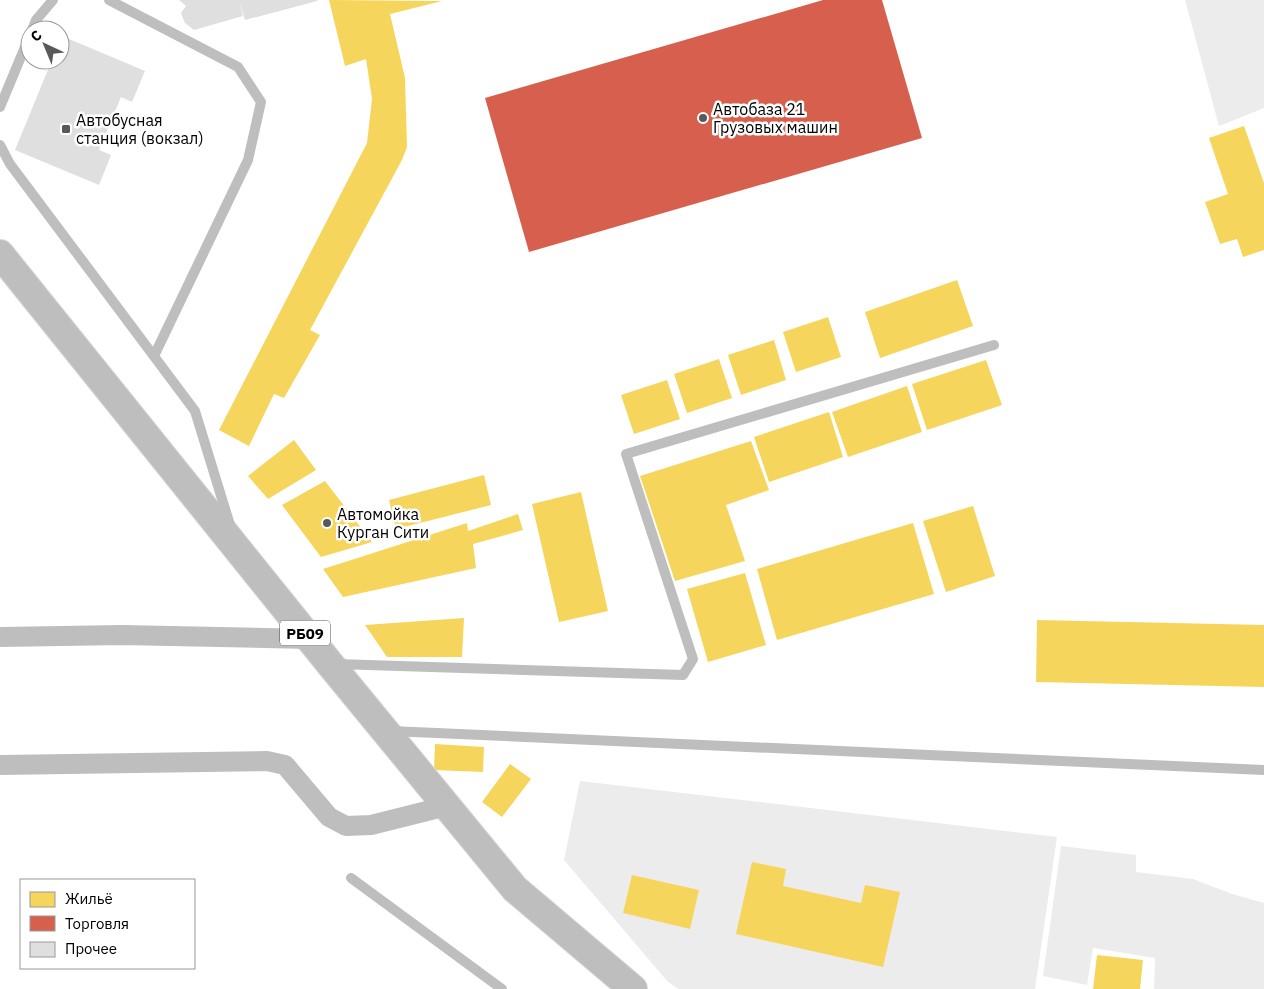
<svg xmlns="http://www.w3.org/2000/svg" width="1264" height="989" font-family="'IBM Plex Sans',sans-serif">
<rect width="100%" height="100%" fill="#fff"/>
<path fill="#ececec" d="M 1185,0 L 1264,0 L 1264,108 L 1219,126 Z
M 580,781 L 1057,837 L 1035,989 L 679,989 L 668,982 L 564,860 Z
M 1061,846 L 1136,855 L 1136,872 L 1193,879 L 1232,894 L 1264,903 L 1264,989 L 1154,989 L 1155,958 L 1093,948 L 1087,985 L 1043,976 Z"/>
<path fill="#f6d55c" d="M 329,0 L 442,1 L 390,14 L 405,78 L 407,147 L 402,160 L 310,330 L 320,335 L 284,398 L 274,394 L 249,446 L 219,430 L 367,143 L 372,99 L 366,59 L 345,66 Z
M 1244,126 L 1264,183 L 1264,250 L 1243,257 L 1237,239 L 1220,244 L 1205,202 L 1228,194 L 1209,138 Z
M 957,280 L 973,326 L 880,358 L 865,312 Z
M 828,317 L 841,357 L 796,372 L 783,332 Z
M 774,340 L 786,380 L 741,395 L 728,355 Z
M 719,359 L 732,398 L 687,413 L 674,374 Z
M 986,360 L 1002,405 L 927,430 L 912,384 Z
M 667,380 L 680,419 L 634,434 L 621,395 Z
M 907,386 L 922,432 L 848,457 L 832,412 Z
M 829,412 L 843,457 L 769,482 L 754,437 Z
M 294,440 L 316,470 L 268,499 L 248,476 Z
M 751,441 L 769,490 L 726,505 L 745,561 L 675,581 L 640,476 Z
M 484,475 L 491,505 L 396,529 L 389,500 Z
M 325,481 L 372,542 L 321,557 L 282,505 Z
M 581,492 L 608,611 L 559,622 L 532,504 Z
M 973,506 L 995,576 L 946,592 L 923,521 Z
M 518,514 L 523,530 L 473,544 L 476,568 L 343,597 L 323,569 L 467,523 L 468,531 Z
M 913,523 L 934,594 L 777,640 L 757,569 Z
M 745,573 L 766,645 L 708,662 L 687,589 Z
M 464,618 L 462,657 L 387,657 L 365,625 Z
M 1037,620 L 1264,625 L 1264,687 L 1036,682 Z
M 435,744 L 484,747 L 483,772 L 434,770 Z
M 510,764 L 531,779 L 502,817 L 482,802 Z
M 752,862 L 786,869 L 783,886 L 861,903 L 865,885 L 900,892 L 883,967 L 736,934 Z
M 632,875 L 699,890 L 690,929 L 623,913 Z
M 1097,955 L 1143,960 L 1140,989 L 1093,989 Z"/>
<path fill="#d6604d" d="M 823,0 L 882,0 L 922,138 L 529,252 L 485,98 Z"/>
<path fill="#dfdfdf" d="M 179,0 L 239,0 L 243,16 L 194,30 L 185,23 L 181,13 L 186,6 Z
M 239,0 L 317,0 L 317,1 L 245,20 Z
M 62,36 L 145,71 L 132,102 L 121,97 L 99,150 L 111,155 L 99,185 L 15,150 L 52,60 L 60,60 Z"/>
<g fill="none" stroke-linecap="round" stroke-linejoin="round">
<g stroke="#dbdbdb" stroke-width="30">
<path id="highway" d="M 0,254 L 330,664 L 515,889 L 633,989"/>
</g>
<path stroke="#bebebe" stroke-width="10" d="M 109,0 L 238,67 L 261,102 L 248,160 L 154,356
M 32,30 L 36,20 L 53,0
M 0,107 L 30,35
M 0,145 L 10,164 L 195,411 L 230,525
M 336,664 L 683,675 L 693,659 L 626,454 L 994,345
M 391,731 L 1264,770
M 351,878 L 502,989"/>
<path stroke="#bebebe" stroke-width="20" d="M 0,637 L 122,635 L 310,639
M 0,765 L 267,761 L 285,765 L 329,817 L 346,826 L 371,825 L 447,806"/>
<use href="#highway" stroke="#bebebe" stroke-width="28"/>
</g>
<g fill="#595959" stroke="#fff" stroke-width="2">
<circle cx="703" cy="118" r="5"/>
<rect x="61" y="124" width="10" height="10" rx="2.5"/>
<circle cx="327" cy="523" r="5"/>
</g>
<g text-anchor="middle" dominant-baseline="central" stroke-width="5" stroke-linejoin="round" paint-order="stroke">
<rect fill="#fff" stroke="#4c4c4c" stroke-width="1" x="280" y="620.5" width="50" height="25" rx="4"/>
<g font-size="15" font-weight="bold" fill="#000">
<text x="305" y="633">РБ09</text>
</g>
<g font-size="16" fill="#000" stroke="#fff" text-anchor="start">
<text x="713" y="109">Автобаза 21<tspan x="713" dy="18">Грузовых машин</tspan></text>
<text x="76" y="120">Автобусная<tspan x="76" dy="18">станция (вокзал)</tspan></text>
<text x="337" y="514">Автомойка<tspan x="337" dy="18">Курган Сити</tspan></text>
</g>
</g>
<rect x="20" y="879" width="175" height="90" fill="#ffffff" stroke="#999999"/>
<rect x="30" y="892" width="25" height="15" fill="#f6d55c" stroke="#999999"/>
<text x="65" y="904" font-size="15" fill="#000000">Жильё</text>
<rect x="30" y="916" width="25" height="15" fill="#d6604d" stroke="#999999"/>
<text x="65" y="929" font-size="15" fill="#000000">Торговля</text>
<rect x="30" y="942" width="25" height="15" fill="#dfdfdf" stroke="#999999"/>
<text x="65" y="954" font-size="15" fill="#000000">Прочее</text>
<g transform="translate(45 45) rotate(316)"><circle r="24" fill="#ffffff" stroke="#999999"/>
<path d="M0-4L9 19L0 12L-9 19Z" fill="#595959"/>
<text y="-8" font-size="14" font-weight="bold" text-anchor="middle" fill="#000000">С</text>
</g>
</svg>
